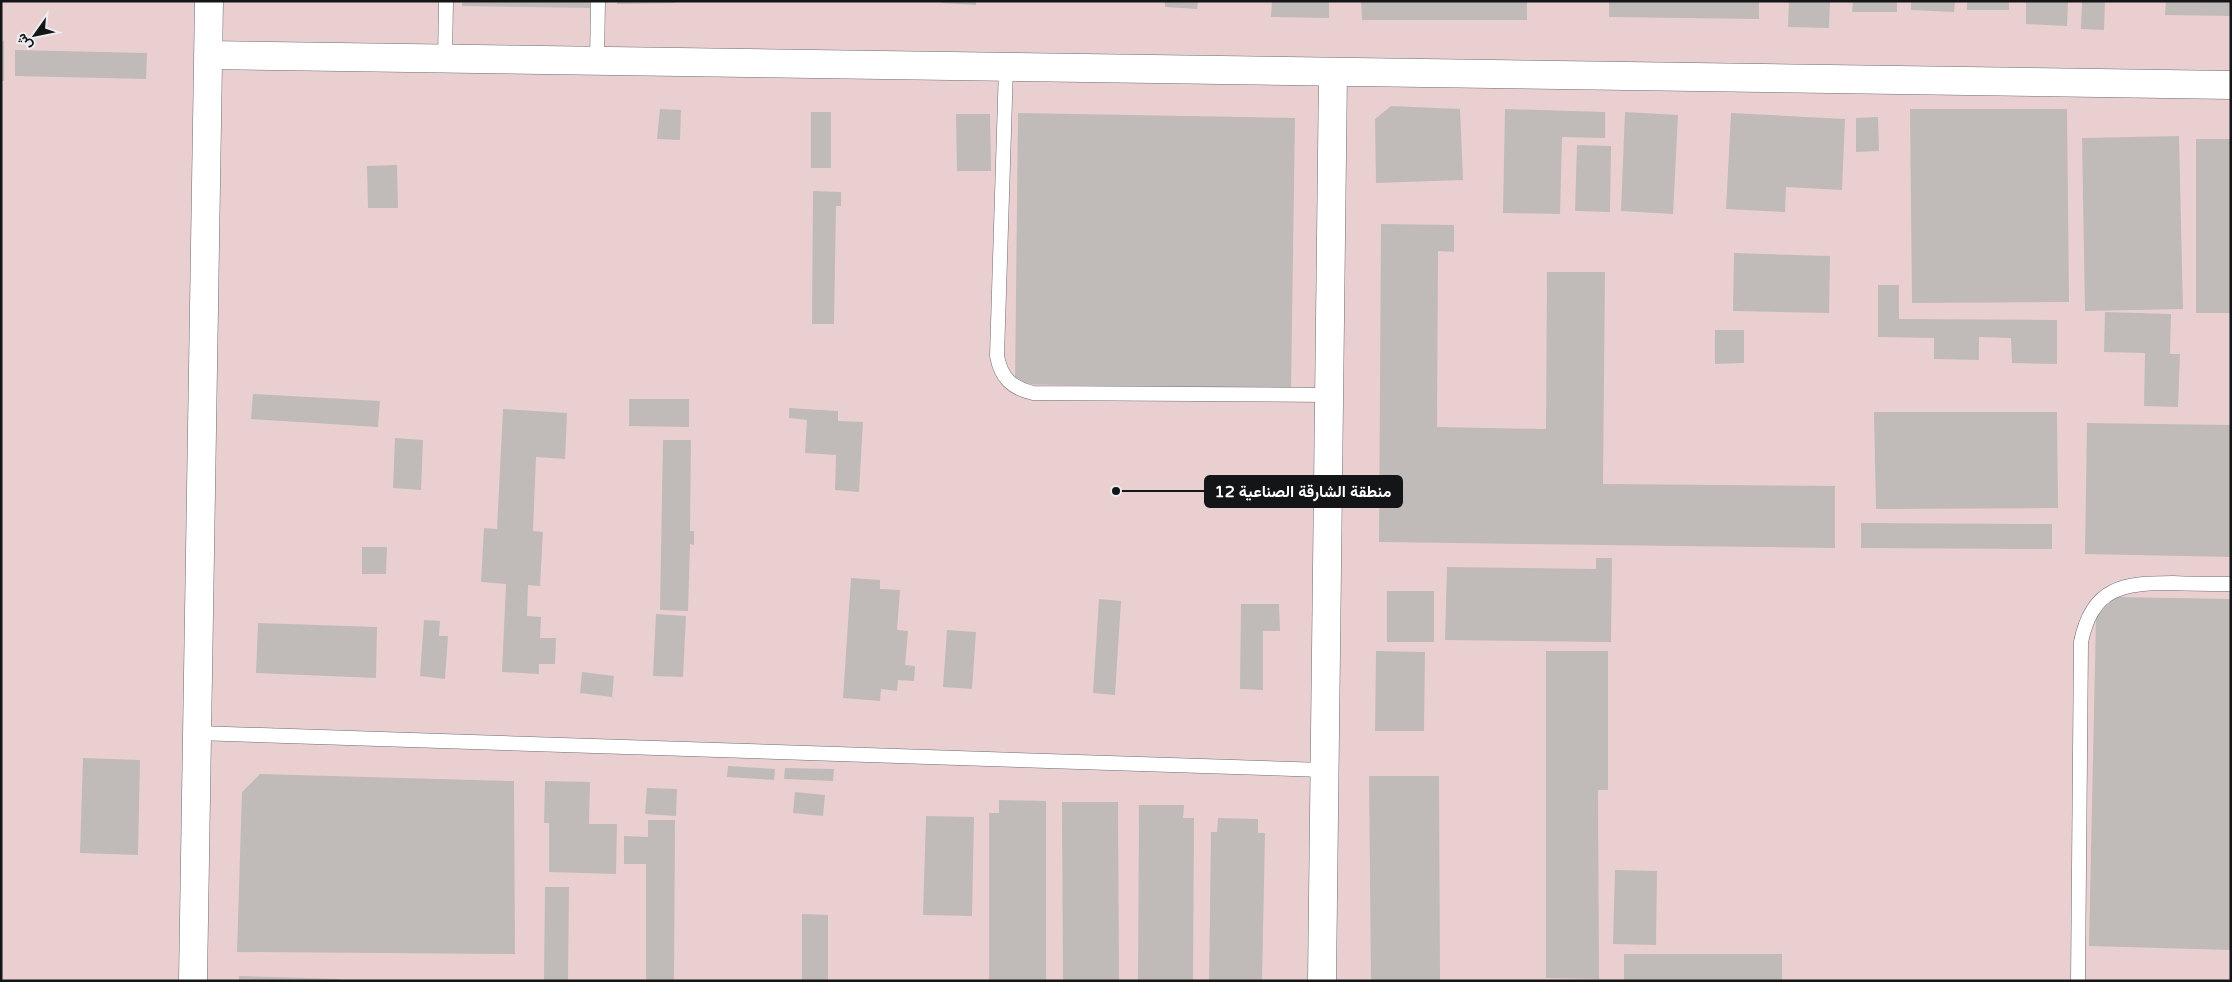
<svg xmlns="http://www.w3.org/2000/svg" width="2232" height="982" font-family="'Varela Round',Vazirmatn,sans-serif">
<rect width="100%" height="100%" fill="#dfe0e5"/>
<path fill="#eacfd1" d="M 1,1 L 2231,1 L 2231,981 L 1,981 Z"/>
<path fill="#c0bbb8" d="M 462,1 L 590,1 L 590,8 L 462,6 Z
M 617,1 L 675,1 L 675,3 L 617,4 Z
M 942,1 L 976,1 L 976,5 L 942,3 Z
M 1165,1 L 1198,1 L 1197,9 L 1165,7 Z
M 1272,1 L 1329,1 L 1329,18 L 1271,17 Z
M 1361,1 L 1527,1 L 1527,20 L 1362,20 Z
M 1609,1 L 1759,1 L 1759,19 L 1609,17 Z
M 1789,1 L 1830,1 L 1829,28 L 1788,27 Z
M 1853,1 L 1897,1 L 1897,12 L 1852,12 Z
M 1911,1 L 1955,1 L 1954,12 L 1911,10 Z
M 1967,1 L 2009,1 L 2009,10 L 1967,10 Z
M 2026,1 L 2068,1 L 2067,26 L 2026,24 Z
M 2082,1 L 2105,1 L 2104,30 L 2081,29 Z
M 2166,1 L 2231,1 L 2231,16 L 2165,15 Z
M 1,40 L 4,41 L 4,81 L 1,81 Z
M 15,50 L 147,53 L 146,79 L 15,76 Z
M 1391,106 L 1460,109 L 1463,180 L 1376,183 L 1375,119 Z
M 660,109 L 681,110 L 680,140 L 657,139 Z
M 1505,109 L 1605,112 L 1605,138 L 1562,137 L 1560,214 L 1503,213 Z
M 1910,109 L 2067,109 L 2069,302 L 1912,303 Z
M 811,112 L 831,112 L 831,168 L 811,168 Z
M 1625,112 L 1678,115 L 1673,214 L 1621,211 Z
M 1018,113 L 1295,118 L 1291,390 L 1015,384 Z
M 1731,113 L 1845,119 L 1842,190 L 1786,187 L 1785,212 L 1726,209 Z
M 956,114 L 990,114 L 991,171 L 957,171 Z
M 1878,117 L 1879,151 L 1856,152 L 1856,118 Z
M 2179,136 L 2183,309 L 2085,311 L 2082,138 Z
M 2196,139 L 2231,139 L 2231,313 L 2196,313 Z
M 1577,145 L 1611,146 L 1610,212 L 1575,211 Z
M 397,165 L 398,208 L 368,208 L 367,166 Z
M 813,191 L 841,192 L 841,206 L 836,206 L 834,324 L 812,324 Z
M 1381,224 L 1454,225 L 1454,252 L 1438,251 L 1437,427 L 1546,429 L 1547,272 L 1605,272 L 1603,484 L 1835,486 L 1835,548 L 1379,542 Z
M 1734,253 L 1830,256 L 1829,313 L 1733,311 Z
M 1878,285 L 1899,285 L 1899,319 L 2057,320 L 2057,364 L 2012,363 L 2011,338 L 1979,337 L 1979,360 L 1934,359 L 1934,338 L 1878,337 Z
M 2105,312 L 2171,314 L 2170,354 L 2180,354 L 2178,407 L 2144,406 L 2145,353 L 2104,352 Z
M 1715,330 L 1744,330 L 1744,363 L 1715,364 Z
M 253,394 L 380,401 L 378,427 L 251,419 Z
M 629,399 L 689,399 L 689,427 L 629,426 Z
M 789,408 L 838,411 L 838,421 L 863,422 L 859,492 L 835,490 L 836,455 L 805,453 L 807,420 L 789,418 Z
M 503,409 L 567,413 L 565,459 L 536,457 L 533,531 L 543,532 L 540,586 L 528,585 L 527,616 L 541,617 L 540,638 L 556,638 L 555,664 L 539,664 L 539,674 L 502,672 L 506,584 L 481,582 L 484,528 L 497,529 Z
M 1874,412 L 2057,412 L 2058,508 L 1876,509 Z
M 2087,423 L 2231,425 L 2231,557 L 2085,554 Z
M 395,438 L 423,440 L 421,490 L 393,488 Z
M 663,440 L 691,440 L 690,531 L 694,531 L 694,545 L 690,544 L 688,611 L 660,610 Z
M 1861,523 L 2052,524 L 2052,549 L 1861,548 Z
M 362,547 L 387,547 L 386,574 L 362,574 Z
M 1596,558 L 1612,558 L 1611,642 L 1445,640 L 1447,567 L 1596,569 Z
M 851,578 L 880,580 L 880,589 L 900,590 L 897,630 L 908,631 L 905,665 L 915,666 L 914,681 L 898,680 L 897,691 L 881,689 L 880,701 L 843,698 Z
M 1387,591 L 1434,591 L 1434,642 L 1387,642 Z
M 2115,597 L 2231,599 L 2231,950 L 2089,946 L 2096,617 Z
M 1099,599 L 1121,601 L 1115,695 L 1093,693 Z
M 1241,604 L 1279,604 L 1280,631 L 1263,631 L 1263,690 L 1240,689 Z
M 656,614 L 686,616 L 683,677 L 653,676 Z
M 424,620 L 440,621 L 439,636 L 448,636 L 445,679 L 420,676 Z
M 258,623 L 377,627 L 376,678 L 256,673 Z
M 947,630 L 976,632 L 972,689 L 943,687 Z
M 1376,651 L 1425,652 L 1424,731 L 1375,731 Z
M 1546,651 L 1608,651 L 1608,790 L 1598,790 L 1599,979 L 1546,978 Z
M 582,672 L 614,676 L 612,697 L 580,693 Z
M 83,758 L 140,760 L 138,855 L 80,853 Z
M 728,766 L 775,769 L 774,780 L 727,777 Z
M 785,768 L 834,769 L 833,781 L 784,779 Z
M 260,774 L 514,781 L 515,954 L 237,952 L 242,792 Z
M 1369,776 L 1439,776 L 1440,981 L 1371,981 Z
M 545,781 L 590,782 L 589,824 L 617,824 L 616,874 L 549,872 L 549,823 L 544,823 Z
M 647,788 L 677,789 L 676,816 L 645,814 Z
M 795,792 L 825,795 L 823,816 L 793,813 Z
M 999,800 L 1046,801 L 1046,981 L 989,981 L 989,813 L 999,813 Z
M 1062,802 L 1118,802 L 1119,981 L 1063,981 Z
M 1139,805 L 1184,805 L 1183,818 L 1194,818 L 1193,981 L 1138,981 Z
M 926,816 L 974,817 L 972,916 L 923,915 Z
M 1218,818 L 1258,819 L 1258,833 L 1265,833 L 1262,981 L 1209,981 L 1211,832 L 1217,832 Z
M 648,820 L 675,820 L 674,981 L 646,981 L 646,864 L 624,864 L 624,836 L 648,837 Z
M 1615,870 L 1657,871 L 1656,945 L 1613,944 Z
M 545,887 L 569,887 L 568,981 L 544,981 Z
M 802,914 L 828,915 L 828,981 L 802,981 Z
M 1624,954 L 1782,954 L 1782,981 L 1624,981 Z
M 239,976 L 340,979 L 340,981 L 239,981 Z"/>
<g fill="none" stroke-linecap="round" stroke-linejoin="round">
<g stroke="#6c6d72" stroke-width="15">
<path id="lane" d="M 445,59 L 446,1
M 597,61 L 598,1
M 1006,67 L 997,356 C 1001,378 1012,388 1033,393 L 1329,395
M 197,733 L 1324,770
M 2078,981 L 2081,642 C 2092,587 2123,583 2173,583 C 2192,584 2211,584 2231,584"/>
</g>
<g stroke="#6c6d72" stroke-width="29">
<path id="street" d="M 208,55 L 2231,85
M 193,981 L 209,1
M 1322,981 L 1333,73"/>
</g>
<use href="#lane" stroke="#fff" stroke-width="14"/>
<use href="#street" stroke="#fff" stroke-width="28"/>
</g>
<path fill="none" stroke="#141516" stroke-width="2" d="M1116 491L1205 491"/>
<circle fill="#141516" stroke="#ecedf2" stroke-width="2" cx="1116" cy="491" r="5"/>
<rect fill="#141516" stroke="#141516" stroke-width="2" x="1205" y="476" width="197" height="31" rx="5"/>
<g font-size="16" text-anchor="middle" font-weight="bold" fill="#fff">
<text x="1303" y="497">منطقة الشارقة الصناعية 12</text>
</g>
<rect width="2232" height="982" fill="none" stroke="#141516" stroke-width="5"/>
<g transform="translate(35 35) rotate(237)" stroke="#ecedf2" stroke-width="4" paint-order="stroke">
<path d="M0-4L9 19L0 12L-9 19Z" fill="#141516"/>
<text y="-8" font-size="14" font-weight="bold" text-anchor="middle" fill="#141516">ش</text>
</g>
</svg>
